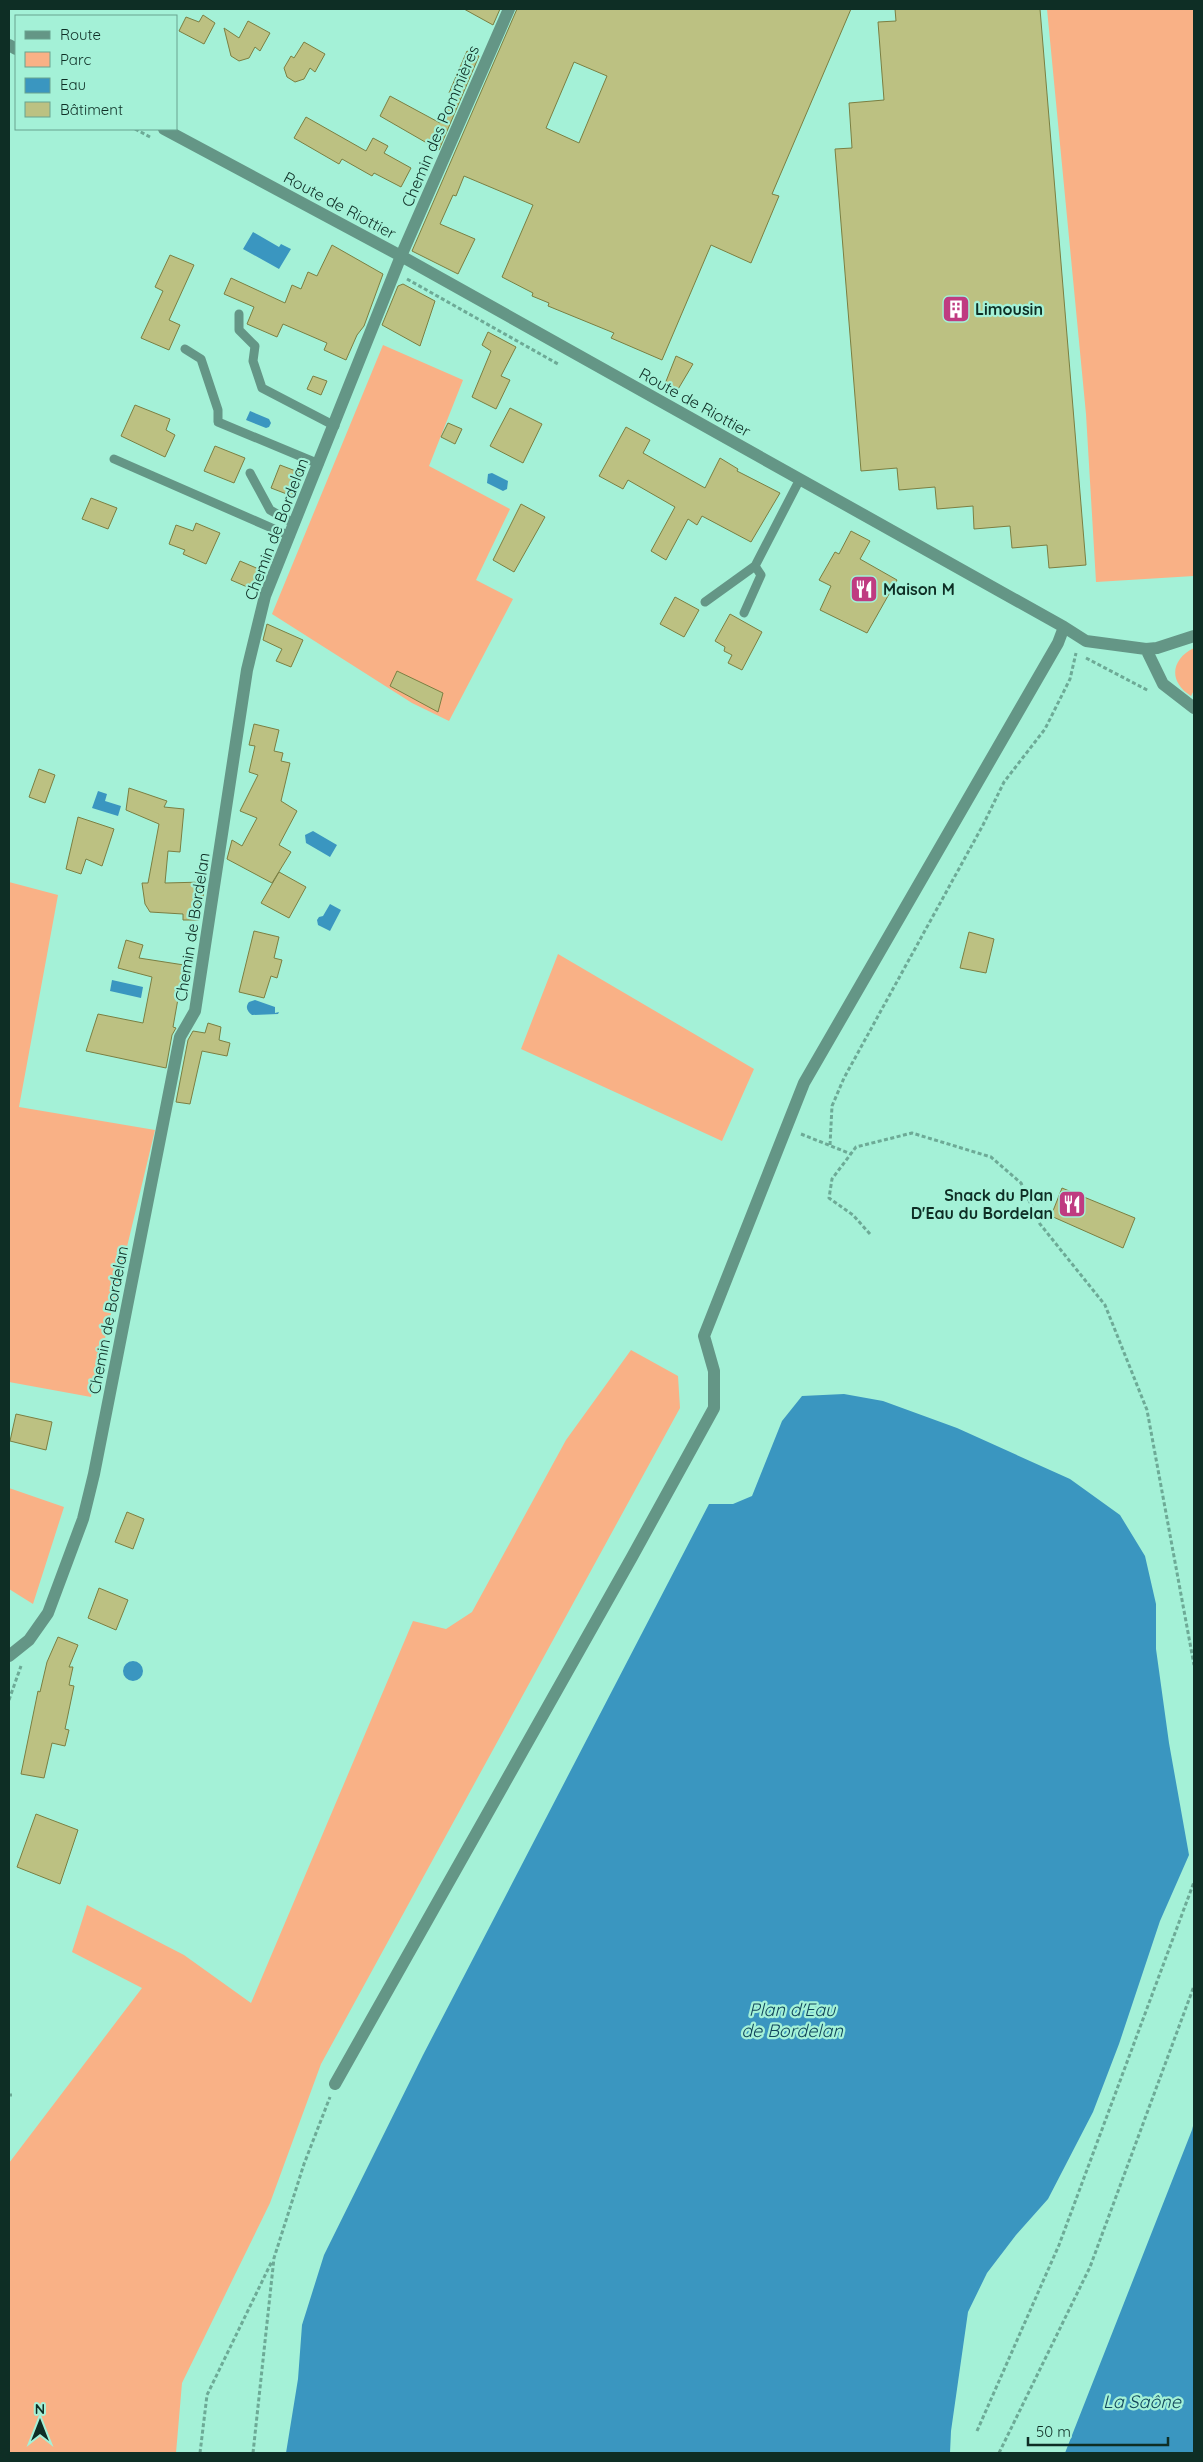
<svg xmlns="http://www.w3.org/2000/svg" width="1203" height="2462" font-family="Quicksand,sans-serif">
<rect width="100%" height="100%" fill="#a4f1d7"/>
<path fill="#f9b186" d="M 1047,9 L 1194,9 L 1194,576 L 1096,582 L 1086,414 Z
M 383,345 L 463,380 L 429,466 L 510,509 L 476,580 L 513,599 L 449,721 L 412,703 L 272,614 Z
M 1194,648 L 1194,690 L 1191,696 C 1168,682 1171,659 1194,648 Z
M 9,882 L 58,895 L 19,1107 L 155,1130 L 91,1397 L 9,1382 Z
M 558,954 L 754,1069 L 722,1141 L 521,1049 Z
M 631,1350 L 678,1376 L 680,1408 L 321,2064 L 270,2203 L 182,2383 L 176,2453 L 9,2453 L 9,2163 L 142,1988 L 72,1952 L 87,1905 L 184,1955 L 251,2003 L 413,1621 L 446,1629 L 472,1612 L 566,1440 Z
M 9,1488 L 64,1507 L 33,1604 L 9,1589 Z"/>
<path fill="#3a96c0" d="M 253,232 L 279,247 L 281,244 L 291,249 L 279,269 L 243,249 Z
M 250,411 L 269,419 L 271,423 L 269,427 L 266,428 L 246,420 Z
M 492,473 L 508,481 L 507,489 L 503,491 L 487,483 L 488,474 Z
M 98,791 L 107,794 L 105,801 L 121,806 L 118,816 L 92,808 Z
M 313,831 L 337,845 L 330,857 L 306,843 L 305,835 Z
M 330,904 L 341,910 L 330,931 L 318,925 L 317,920 L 319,917 L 323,916 Z
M 112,980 L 143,987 L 141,998 L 110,991 Z
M 255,1000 L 275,1007 L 275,1013 L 279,1012 L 278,1014 L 252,1015 C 247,1011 245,1007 249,1002 Z
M 844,1394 L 883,1401 L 957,1428 L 1070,1479 L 1120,1515 L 1145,1556 L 1156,1604 L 1156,1649 L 1169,1743 L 1189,1855 L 1160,1921 L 1119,2044 L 1093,2112 L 1048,2199 L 1016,2235 L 987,2273 L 968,2312 L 951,2431 L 950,2453 L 286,2453 L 298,2379 L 302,2325 L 324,2255 L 423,2055 L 709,1504 L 733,1504 L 752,1496 L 782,1421 L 802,1396 Z
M123 1671a10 10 0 1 1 20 0a10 10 0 1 1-20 0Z
M 1194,2122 L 1194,2453 L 1065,2453 L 1192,2130 Z"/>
<path fill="#bcc182" stroke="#7b7f42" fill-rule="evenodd" d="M 464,9 L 500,9 L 493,25 Z
M 517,9 L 851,9 L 772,194 L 779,196 L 751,263 L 711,245 L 662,360 L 611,338 L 614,333 L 548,306 L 549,303 L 532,296 L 533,293 L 502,277 L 533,205 L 464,176 L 456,196 L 453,195 L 440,224 L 475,239 L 458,274 L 412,251 ZM 574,62 L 607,76 L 579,143 L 546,128 Z
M 895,9 L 1040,9 L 1086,565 L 1049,568 L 1047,545 L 1012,548 L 1010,526 L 974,529 L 973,506 L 937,509 L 935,487 L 899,490 L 897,468 L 861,471 L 835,149 L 852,148 L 849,103 L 884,100 L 878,22 L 896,21 Z
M 203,15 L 215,23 L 204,44 L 179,31 L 186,17 L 199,22 Z
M 248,21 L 270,33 L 260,51 L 255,47 L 249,58 L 239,61 L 231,56 L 224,28 L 239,38 Z
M 304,42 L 325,54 L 315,72 L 310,68 L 304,79 L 295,82 L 287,77 L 284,68 L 291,56 L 294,58 Z
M 467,51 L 479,56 L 439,150 L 380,116 L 390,96 L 440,123 L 451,94 L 449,93 Z
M 306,117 L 366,151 L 373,138 L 388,146 L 384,153 L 411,168 L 401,187 L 374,173 L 372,176 L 342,159 L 339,164 L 294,138 Z
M 332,245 L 383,274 L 364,326 L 357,335 L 346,360 L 324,350 L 327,343 L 283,324 L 277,337 L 247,324 L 254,307 L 224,294 L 231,278 L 285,303 L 292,285 L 301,289 L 308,272 L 317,276 Z
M 170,255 L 194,265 L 169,320 L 180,325 L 169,350 L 141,338 L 163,291 L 155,287 Z
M 403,284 L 435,301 L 420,346 L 382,325 L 398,286 Z
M 488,332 L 516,347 L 501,376 L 510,380 L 496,409 L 472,397 L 491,351 L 482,345 Z
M 676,356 L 693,364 L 674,396 L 663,389 Z
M 313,376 L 327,381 L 321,395 L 307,389 Z
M 135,405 L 170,419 L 166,430 L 175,435 L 165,457 L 121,436 Z
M 510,408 L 542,424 L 523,463 L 490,446 Z
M 448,423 L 462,429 L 455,444 L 441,437 Z
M 626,427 L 650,440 L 643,453 L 705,488 L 720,458 L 738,469 L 737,471 L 780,493 L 751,542 L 702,516 L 697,525 L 688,519 L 666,560 L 651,551 L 675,507 L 628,480 L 623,489 L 599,476 Z
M 215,446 L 245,458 L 234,483 L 204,471 Z
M 280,465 L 301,473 L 292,496 L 271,488 Z
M 91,498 L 117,508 L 108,529 L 82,519 Z
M 521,504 L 545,517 L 514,572 L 493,560 Z
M 196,523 L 220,533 L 206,564 L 183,554 L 185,550 L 169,544 L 176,525 L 193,531 Z
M 851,531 L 870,541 L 860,559 L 897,580 L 867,633 L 820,610 L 831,586 L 819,580 L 835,552 L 839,554 Z
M 240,561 L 261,570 L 252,589 L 231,580 Z
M 675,597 L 699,610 L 684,637 L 660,624 Z
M 730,614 L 762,632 L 742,670 L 728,663 L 732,655 L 724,651 L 725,647 L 715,641 Z
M 267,624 L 303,640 L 291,667 L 276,661 L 282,649 L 263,640 Z
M 397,671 L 443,693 L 438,712 L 390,686 Z
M 254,724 L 279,730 L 274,751 L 283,753 L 281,761 L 290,763 L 281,801 L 297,811 L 279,845 L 291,852 L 272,883 L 227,859 L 232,840 L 242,846 L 257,818 L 240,811 L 258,775 L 249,772 L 255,746 L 249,745 Z
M 39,769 L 55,775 L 45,803 L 29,797 Z
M 129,788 L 167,801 L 164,807 L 184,809 L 180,852 L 168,851 L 165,883 L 204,882 L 203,901 L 199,901 L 199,920 L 183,920 L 183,914 L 150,912 L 145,904 L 142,883 L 148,883 L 159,824 L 126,810 Z
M 78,817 L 114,829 L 102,866 L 86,859 L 81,874 L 66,869 Z
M 279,872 L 306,887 L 289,918 L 261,903 Z
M 254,931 L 279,937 L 274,958 L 282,960 L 277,978 L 271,976 L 264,998 L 239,992 Z
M 969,932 L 994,939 L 986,973 L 960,968 Z
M 126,940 L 143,945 L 139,958 L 184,965 L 173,1027 L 176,1028 L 172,1035 L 166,1068 L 86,1051 L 98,1014 L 143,1023 L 152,977 L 118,968 Z
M 208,1023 L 221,1027 L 219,1040 L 230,1043 L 227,1056 L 202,1051 L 190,1104 L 176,1102 L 188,1040 L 193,1031 L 205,1033 Z
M 1062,1188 L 1135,1218 L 1123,1248 L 1051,1216 Z
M 16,1414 L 52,1422 L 46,1450 L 10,1441 Z
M 127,1512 L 144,1519 L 133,1549 L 115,1542 Z
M 99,1588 L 128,1600 L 116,1630 L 88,1618 Z
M 58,1637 L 78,1645 L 69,1667 L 73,1667 L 69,1685 L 74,1686 L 65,1729 L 69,1730 L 65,1746 L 52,1743 L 44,1778 L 21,1774 L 38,1691 L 40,1692 L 47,1662 Z
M 36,1814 L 78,1830 L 60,1884 L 17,1867 Z"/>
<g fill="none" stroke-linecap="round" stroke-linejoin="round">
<path stroke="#6daa96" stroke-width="3" stroke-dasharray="4 2.5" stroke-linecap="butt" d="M 135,129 L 152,138
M 407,279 L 558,364
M 1086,658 L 1149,691
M 801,1134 L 851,1154
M 830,1145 L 832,1106 L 844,1078 L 983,825 L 1004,782 L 1045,729 L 1070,679 L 1076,653
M 870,1234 L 853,1215 L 829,1198 L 832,1179 L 856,1147 L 912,1133 L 991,1157 L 1021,1183 L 1040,1224 L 1105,1305 L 1147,1410 L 1194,1665
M 9,1700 L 21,1666
M 9,2095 L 12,2095
M 977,2431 L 1059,2245 L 1194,1882
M 200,2453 L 207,2395 L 272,2261
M 253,2453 L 274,2258 L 304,2164 L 330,2097
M 999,2453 L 1090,2267 L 1194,1986"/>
<path stroke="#649686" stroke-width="9" d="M 239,314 L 239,330 L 255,346 L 253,361 L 262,388 L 335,426
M 185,349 L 201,359 L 218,410 L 218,422 L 319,464
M 114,459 L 290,536
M 250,473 L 270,510 L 295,524
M 705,602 L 755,566 L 800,479
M 744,613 L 761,575 L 755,566"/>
<path stroke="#649686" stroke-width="12" d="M 9,45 L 16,49
M 164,129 L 401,256 L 1064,627 L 1086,641 L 1146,649 L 1157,648 L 1194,636
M 1146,649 L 1163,684 L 1194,708
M 9,1656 L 29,1640 L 48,1613 L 83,1519 L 94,1474 L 180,1037 L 195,1011 L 247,670 L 265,596 L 401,256 L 509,9
M 335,2084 L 632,1557 L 714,1408 L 714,1371 L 704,1336 L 804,1083 L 1058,643 L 1064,627"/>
</g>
<defs>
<g id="building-square" transform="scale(1.4375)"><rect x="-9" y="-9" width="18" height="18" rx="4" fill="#bf3b81" stroke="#a4f1d7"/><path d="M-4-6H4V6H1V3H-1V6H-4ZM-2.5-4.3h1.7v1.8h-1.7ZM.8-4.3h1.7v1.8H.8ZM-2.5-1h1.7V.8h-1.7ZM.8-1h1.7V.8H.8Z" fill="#fff"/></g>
<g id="restaurant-square" transform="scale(1.4375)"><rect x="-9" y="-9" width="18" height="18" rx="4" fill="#bf3b81" stroke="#a4f1d7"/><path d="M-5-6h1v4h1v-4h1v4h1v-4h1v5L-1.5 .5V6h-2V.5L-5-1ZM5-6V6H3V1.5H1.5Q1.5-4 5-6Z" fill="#fff"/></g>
</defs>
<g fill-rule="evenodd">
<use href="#building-square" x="956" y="309"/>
<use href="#restaurant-square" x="864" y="589"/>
<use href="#restaurant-square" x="1072" y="1204"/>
</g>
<g text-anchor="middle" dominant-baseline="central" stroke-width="4.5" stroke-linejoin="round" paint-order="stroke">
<g font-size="16" fill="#0e2e25" stroke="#a4f1d7">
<text transform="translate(440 126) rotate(-67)">Chemin des Pommières</text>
<text transform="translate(340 205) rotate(28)">Route de Riottier</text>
<text transform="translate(695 402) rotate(29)">Route de Riottier</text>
<text transform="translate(276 529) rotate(-69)">Chemin de Bordelan</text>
<text transform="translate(192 927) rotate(-81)">Chemin de Bordelan</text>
<text transform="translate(108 1320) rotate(-79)">Chemin de Bordelan</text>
</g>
<g font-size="16" font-weight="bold" fill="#0e2e25" stroke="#a4f1d7" text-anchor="start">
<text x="975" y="309">Limousin</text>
<text x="883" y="589">Maison M</text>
<text x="1053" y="1195" text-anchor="end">Snack du Plan<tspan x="1053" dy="18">D'Eau du Bordelan</tspan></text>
</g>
<g font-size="18" font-style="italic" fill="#11455b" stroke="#a4f1d7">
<text x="792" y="2009">Plan d'Eau<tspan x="792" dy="21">de Bordelan</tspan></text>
<text x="1142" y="2401">La Saône</text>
</g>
</g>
<rect width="1203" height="2462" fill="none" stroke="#0e2e25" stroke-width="20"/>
<rect x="15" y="15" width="162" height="115" fill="#a4f1d7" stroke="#68a390"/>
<rect x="25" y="31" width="25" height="8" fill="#649686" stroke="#68a390"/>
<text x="60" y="40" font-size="15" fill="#0e2e25">Route</text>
<rect x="25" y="52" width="25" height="15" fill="#f9b186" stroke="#68a390"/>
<text x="60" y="65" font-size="15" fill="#0e2e25">Parc</text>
<rect x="25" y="78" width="25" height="15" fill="#3a96c0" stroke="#68a390"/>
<text x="60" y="90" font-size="15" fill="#0e2e25">Eau</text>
<rect x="25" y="102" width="25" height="15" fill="#bcc182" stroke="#68a390"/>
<text x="60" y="115" font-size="15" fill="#0e2e25">Bâtiment</text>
<g transform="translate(40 2422)" stroke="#a4f1d7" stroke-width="4" paint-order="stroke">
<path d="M0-4L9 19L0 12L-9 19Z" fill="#0e2e25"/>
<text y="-8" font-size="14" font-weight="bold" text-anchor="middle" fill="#0e2e25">N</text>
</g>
<path d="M1028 2437v8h140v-8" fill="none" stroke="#0e2e25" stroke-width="2.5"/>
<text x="1036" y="2437" font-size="15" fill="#0e2e25" stroke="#a4f1d7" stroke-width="4" paint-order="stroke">50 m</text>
</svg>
